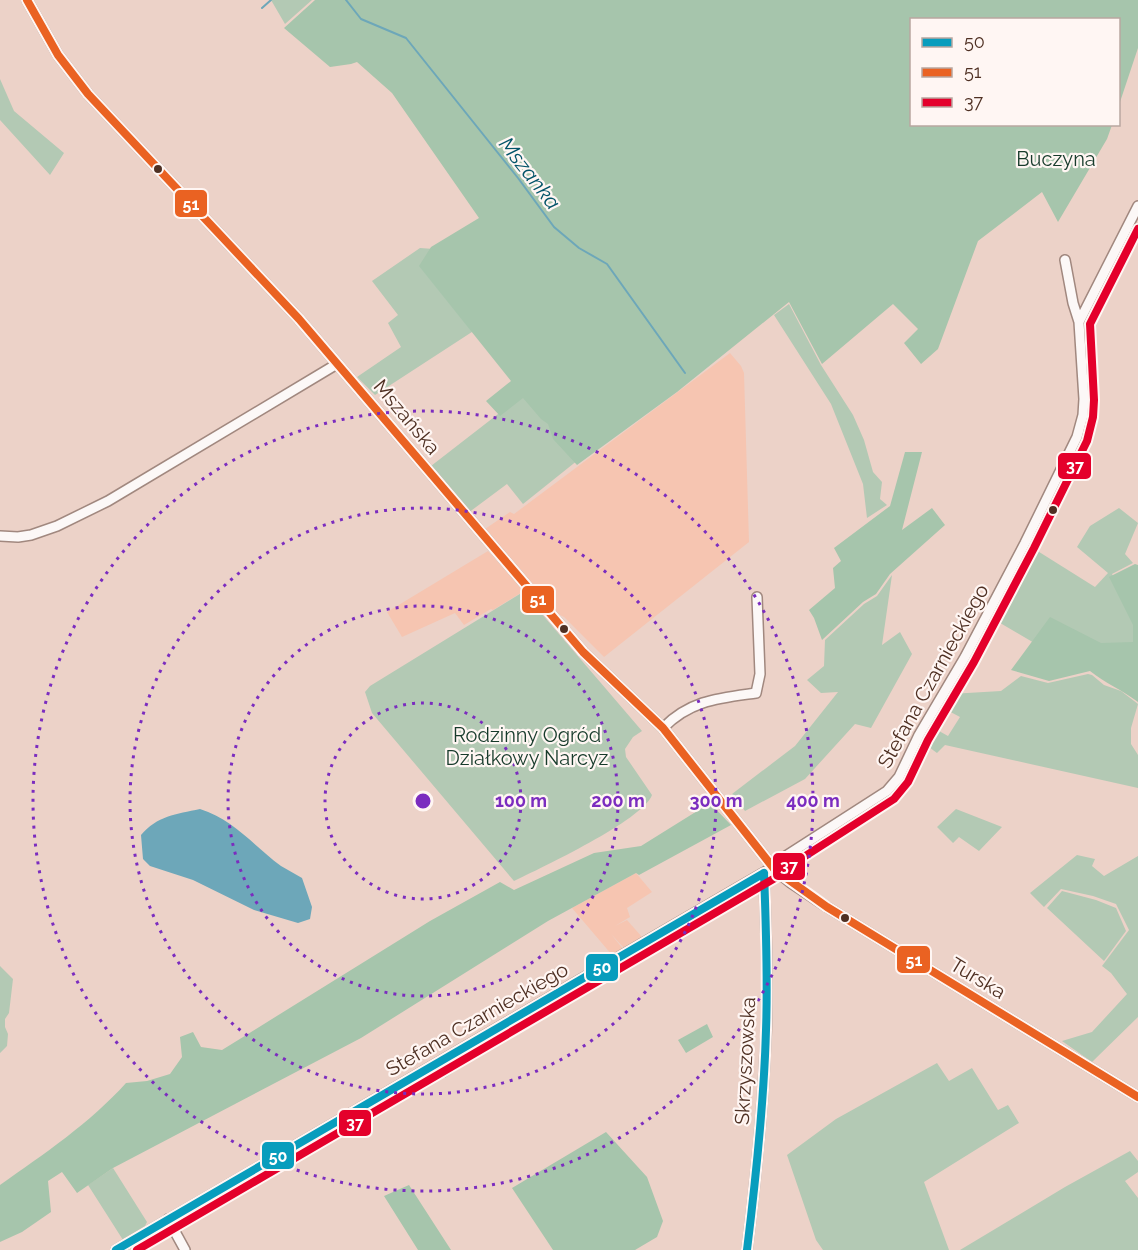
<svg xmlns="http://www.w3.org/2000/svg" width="1138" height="1250" font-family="Raleway,sans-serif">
<rect width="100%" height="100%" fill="#ecd2c8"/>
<path fill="#f6c5b1" d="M 730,353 L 741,366 L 744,373 L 749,542 L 604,657 L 564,617 L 556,613 L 485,529 L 510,512 L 514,514 Z
M 488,551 L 524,591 L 493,610 L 491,609 L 464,625 L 455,613 L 402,637 L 387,612 Z
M 636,873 L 652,892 L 627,908 L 630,917 L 615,926 L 627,920 L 642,937 L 624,948 L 611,934 L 623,949 L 612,955 L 572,908 Z"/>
<path fill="#b3c9b4" d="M 271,0 L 312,0 L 285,24 Z
M 0,79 L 14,111 L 64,153 L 50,175 L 0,120 Z
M 420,248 L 434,249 L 475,330 L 375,395 L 357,377 L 401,347 L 388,323 L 398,315 L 372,281 Z
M 789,304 L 821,365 L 853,415 L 864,440 L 873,472 L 882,482 L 880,499 L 887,505 L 867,518 L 863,484 L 831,404 L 774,315 Z
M 524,394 L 578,460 L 523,504 L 507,484 L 468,513 L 431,466 Z
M 1119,508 L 1138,523 L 1125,554 L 1133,563 L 1112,574 L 1136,621 L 1135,647 L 1041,647 L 990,617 L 1028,545 L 1095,587 L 1108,573 L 1077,547 L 1090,526 Z
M 892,575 L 882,645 L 900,632 L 912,654 L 871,728 L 855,724 L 805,779 L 745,811 L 732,794 L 795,746 L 838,692 L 821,693 L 807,680 L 824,666 L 825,640 L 864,604 L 877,596 Z
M 523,592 L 642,731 L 633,737 L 625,749 L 626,757 L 652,795 C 643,820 541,868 514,881 L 372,713 L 365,692 L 370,686 Z
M 1088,674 L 1092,675 L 1104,685 L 1121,691 L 1138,704 L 1131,728 L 1131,744 L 1138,755 L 1138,788 L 945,745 L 937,753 L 922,742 L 930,726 L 948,736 L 960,717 L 943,708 L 950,694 L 1001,691 L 1021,676 L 1048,683 Z
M 956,809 L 1002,827 L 979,851 L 959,837 L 953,843 L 937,827 Z
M 1077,855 L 1095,859 L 1092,866 L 1104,876 L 1138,856 L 1138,1017 L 1092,1062 L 1062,1041 L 1092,1032 L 1127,994 L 1111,973 L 1102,966 L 1129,930 L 1116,904 L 1093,896 L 1061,889 L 1044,907 L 1030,893 Z
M 1062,891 L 1096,900 L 1116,908 L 1126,931 L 1104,961 L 1047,908 Z
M 0,966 L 13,979 L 9,1013 L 5,1019 L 5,1027 L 8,1034 L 7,1046 L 0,1053 Z
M 540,1010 L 543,1012 L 445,1078 L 440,1067 Z
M 937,1063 L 949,1081 L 972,1068 L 998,1110 L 1008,1105 L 1019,1123 L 924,1182 L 949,1250 L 823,1250 L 816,1240 L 787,1155 L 836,1119 Z
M 1130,1151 L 1138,1161 L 1138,1172 L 1125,1181 L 1138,1198 L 1138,1250 L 960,1250 L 1065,1187 Z
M 113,1168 L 147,1222 L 145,1226 L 123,1240 L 88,1185 Z"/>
<path fill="#a6c5ac" d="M 315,0 L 1138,0 L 1138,48 L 1119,105 L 1118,20 L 912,20 L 912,124 L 1112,125 L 1107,139 L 1058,222 L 1042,192 L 978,241 L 938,349 L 921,364 L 904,343 L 918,329 L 893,304 L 822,364 L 789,302 L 677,392 L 577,465 L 553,439 L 548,424 L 541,419 L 523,398 L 500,416 L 486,401 L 511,381 L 419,266 L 431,247 L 479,218 L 392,93 L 357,62 L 351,64 L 330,67 L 284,28 Z
M 905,452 L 922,452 L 902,530 L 932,508 L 945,525 L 890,574 L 876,594 L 863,602 L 822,640 L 814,618 L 809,610 L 835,588 L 833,568 L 841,561 L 834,548 L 890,506 Z
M 1135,564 L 1138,565 L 1138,702 C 1122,690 1105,683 1090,671 L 1049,681 L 1011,670 L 1050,617 L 1101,643 L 1133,642 L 1133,625 L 1109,577 Z
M 710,803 L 731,825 L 639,875 L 636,873 L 548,921 L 361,1038 L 113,1168 L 77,1193 L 62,1172 L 48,1181 L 51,1212 L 22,1232 L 0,1242 L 0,1185 C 44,1154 90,1123 126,1083 L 147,1081 L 170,1074 L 182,1057 L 180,1037 L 193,1032 L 201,1047 L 222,1050 L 430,921 L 500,882 L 514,890 L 594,853 L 641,846 Z
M 707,1024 L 713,1037 L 686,1053 L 678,1040 Z
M 606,1132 L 647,1177 L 663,1221 L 657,1237 L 635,1250 L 553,1250 L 512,1188 Z
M 409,1185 L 451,1250 L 418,1250 L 384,1196 Z"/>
<path fill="#6da7b9" d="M 200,809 C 233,819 254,846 281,866 C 288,870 295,874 302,878 L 312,907 L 310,919 L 298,923 L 254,910 L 193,880 L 150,866 L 143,859 L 141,835 C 157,816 176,814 200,809 Z"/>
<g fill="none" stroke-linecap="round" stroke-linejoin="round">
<path stroke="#6da7b9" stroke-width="2" d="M 346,0 L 361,19 L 406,38 L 518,178 L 554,227 L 579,248 L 607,264 L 685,373
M 262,8 L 271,0"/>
<g stroke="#a1887f" stroke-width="12">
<path id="minor" d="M 27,0 L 58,55 L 88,94 L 299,319 L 583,652 L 663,728 L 775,870 L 791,883 L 827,907 L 1138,1097
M 1065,260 L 1073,303 L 1079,322
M 0,536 L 18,537 L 31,535 L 57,526 L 108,501 L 337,364
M 663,728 C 690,700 720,698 756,693 L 760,674 L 757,597
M 168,1219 L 185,1250
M 116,1250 L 770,869 L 778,861 L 887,791 L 899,777 L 919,735 L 965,657 L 1025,543 L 1077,437 L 1083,415 L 1084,399 L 1079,322 L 1138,206
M 747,1250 C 755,1185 762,1120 765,1055 C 769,995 766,933 764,873"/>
</g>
<use href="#minor" stroke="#fcf8f7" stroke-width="9"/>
<g stroke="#fff6f3" stroke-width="12">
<path id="bus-1" d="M 116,1250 L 764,873
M 747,1250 C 756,1177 764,1103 766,1030 C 768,977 766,925 764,873"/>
</g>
<g stroke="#fff6f3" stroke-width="12">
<path id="bus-2" d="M 27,0 L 58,55 L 88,94 L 299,319 L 583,652 L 663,728 L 775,870 L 827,907 L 1138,1097"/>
</g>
<g stroke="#fff6f3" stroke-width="12">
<path id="bus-3" d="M 137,1250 L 775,878 L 785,869 L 894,799 L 908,782 L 928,740 L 974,662 L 1034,548 L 1087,441 L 1093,417 L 1094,400 L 1090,324 L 1138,229"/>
</g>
<use href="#bus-1" stroke="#089dbd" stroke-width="8"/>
<use href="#bus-2" stroke="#ea6222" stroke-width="8"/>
<use href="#bus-3" stroke="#e4002b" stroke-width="8"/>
</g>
<g fill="none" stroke="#7b2cbf" stroke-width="3" stroke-dasharray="3 6">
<circle cx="423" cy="801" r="98"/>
<circle cx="423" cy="801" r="195"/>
<circle cx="423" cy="801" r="293"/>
<circle cx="423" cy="801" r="390"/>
</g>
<g fill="#4f3023" stroke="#fff6f3" stroke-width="2">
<circle cx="158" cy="169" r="5"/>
<circle cx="1053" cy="510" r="5"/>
<circle cx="564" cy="629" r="5"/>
<circle cx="845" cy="918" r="5"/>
</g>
<g text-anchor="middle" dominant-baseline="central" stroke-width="4.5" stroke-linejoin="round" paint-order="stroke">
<g font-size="20" fill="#173b2b" stroke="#fff6f3">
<text x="1056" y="159">Buczyna</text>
<text x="527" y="735">Rodzinny Ogród<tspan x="527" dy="23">Działkowy Narcyz</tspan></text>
</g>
<g font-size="20" fill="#4f3023" stroke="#fff6f3">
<text transform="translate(407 417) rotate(50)">Mszańska</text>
<text transform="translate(933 676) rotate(-61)">Stefana Czarnieckiego</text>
<text transform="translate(978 978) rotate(31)">Turska</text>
<text transform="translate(477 1019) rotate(-30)">Stefana Czarnieckiego</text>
<text transform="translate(745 1061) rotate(-87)">Skrzyszowska</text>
</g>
<g font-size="21" font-style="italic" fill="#035469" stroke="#fff6f3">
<text transform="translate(530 173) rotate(52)">Mszanka</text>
</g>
</g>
<circle cx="423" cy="801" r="9" fill="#7b2cbf" stroke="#fff6f3" stroke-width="3"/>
<g font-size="18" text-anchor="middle" font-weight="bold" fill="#7b2cbf" stroke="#fff6f3" stroke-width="4.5" stroke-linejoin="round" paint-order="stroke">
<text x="521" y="807">100 m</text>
<text x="618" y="807">200 m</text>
<text x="716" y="807">300 m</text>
<text x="813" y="807">400 m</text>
</g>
<g stroke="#fff6f3" stroke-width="2">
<rect x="174" y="189" width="34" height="29" rx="6" fill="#ea6222"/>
<rect x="1057" y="452" width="35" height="28" rx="6" fill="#e4002b"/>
<rect x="521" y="585" width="34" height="29" rx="6" fill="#ea6222"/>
<rect x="772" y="852" width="34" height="29" rx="6" fill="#e4002b"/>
<rect x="896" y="945" width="35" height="29" rx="6" fill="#ea6222"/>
<rect x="585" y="953" width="34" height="29" rx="6" fill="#089dbd"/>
<rect x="338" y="1109" width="34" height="28" rx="6" fill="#e4002b"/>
<rect x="261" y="1141" width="34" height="29" rx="6" fill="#089dbd"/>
</g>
<g font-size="16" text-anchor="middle" font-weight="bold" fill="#fff">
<text x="191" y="210">51</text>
<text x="1075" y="472">37</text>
<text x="538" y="605">51</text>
<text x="789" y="872">37</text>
<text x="914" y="966">51</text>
<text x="602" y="973">50</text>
<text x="355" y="1129">37</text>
<text x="278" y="1162">50</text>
</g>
<rect x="910" y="18" width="210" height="108" fill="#fff6f3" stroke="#b9a7a0" stroke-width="1.5"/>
<rect x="922" y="38" width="30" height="9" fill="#089dbd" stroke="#b9a7a0" stroke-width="1.5"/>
<text x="964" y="48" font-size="18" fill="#4f3023">50</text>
<rect x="922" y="68" width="30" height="9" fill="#ea6222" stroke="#b9a7a0" stroke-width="1.5"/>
<text x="964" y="78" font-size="18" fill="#4f3023">51</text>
<rect x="922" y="98" width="30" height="9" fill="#e4002b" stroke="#b9a7a0" stroke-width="1.5"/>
<text x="964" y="108" font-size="18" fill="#4f3023">37</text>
</svg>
